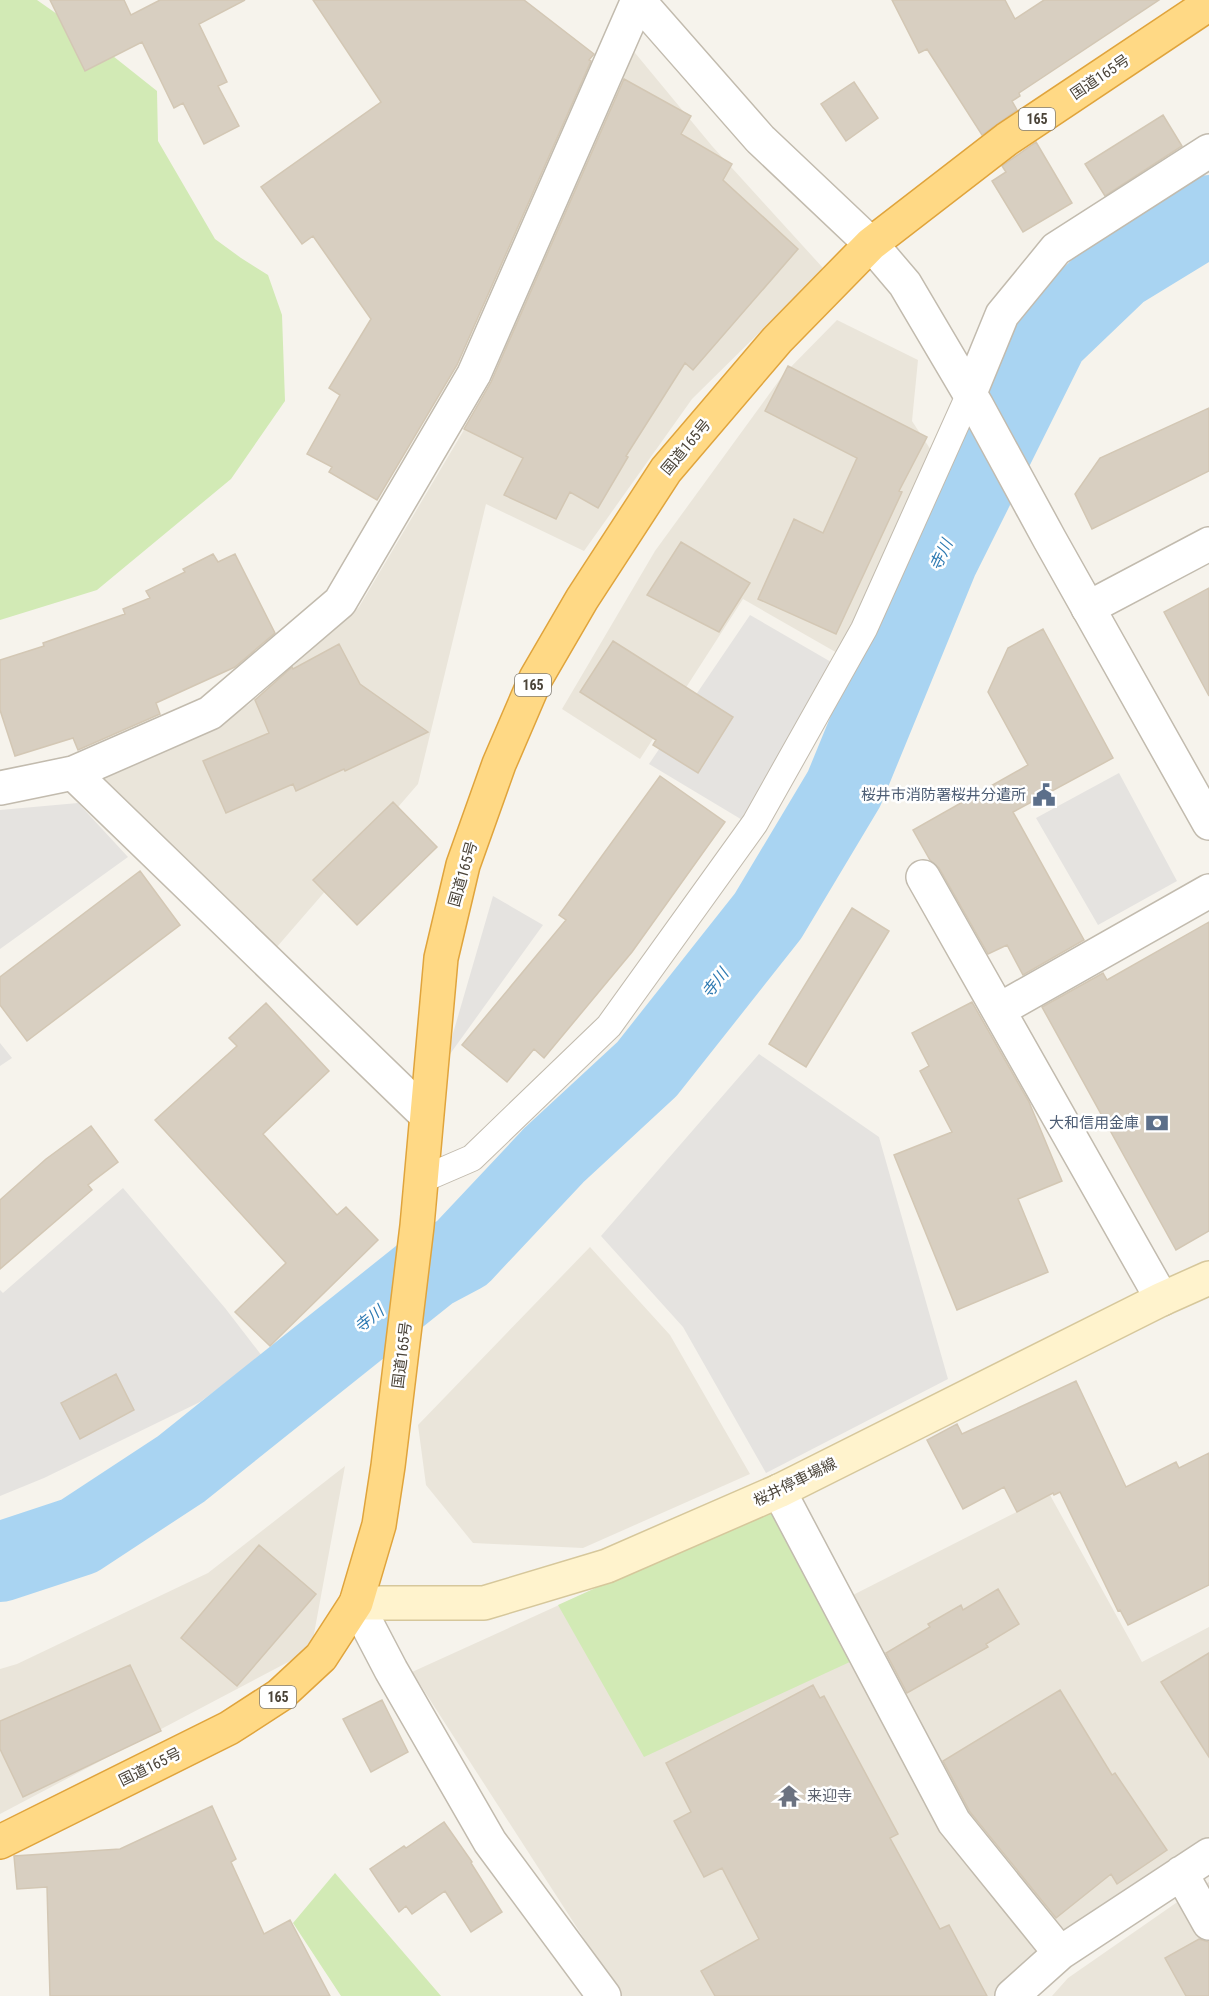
<svg xmlns="http://www.w3.org/2000/svg" width="1209" height="1996" font-family="'Roboto Condensed','Noto Sans JP',sans-serif">
<rect width="100%" height="100%" fill="#f6f3ec"/>
<path fill="#eae5da" d="M 626,42 L 712,146 L 823,268 L 764,328 L 692,399 L 584,551 L 486,504 L 418,784 L 276,948 L 102,777 L 248,705 L 359,607 L 490,386 Z
M 837,320 L 918,360 L 912,421 L 940,464 L 846,658 L 743,599 L 640,759 L 562,709 L 655,551 L 783,375 Z
M 590,1247 L 670,1335 L 750,1474 L 583,1548 L 473,1543 L 426,1485 L 418,1425 Z
M 345,1466 L 311,1650 L 0,1814 L 0,1669 L 17,1664 L 208,1573 Z
M 1050,1495 L 1142,1662 L 1209,1627 L 1209,1838 L 1054,1937 L 960,1820 L 851,1596 Z
M 770,1509 L 1045,1946 L 994,1996 L 621,1996 L 412,1672 Z
M 1209,1882 L 1209,1996 L 1052,1996 L 1068,1978 L 1199,1887 Z"/>
<path fill="#d2eab5" d="M 0,0 L 37,0 L 84,33 L 157,91 L 158,141 L 215,239 L 241,258 L 268,275 L 282,315 L 285,401 L 231,479 L 97,590 L 0,620 Z
M 770,1509 L 865,1655 L 644,1757 L 558,1605 Z
M 335,1873 L 441,1996 L 341,1996 L 293,1923 Z"/>
<path fill="#e5e3e0" d="M 750,615 L 838,666 L 749,824 L 649,764 Z
M 1119,773 L 1177,881 L 1098,925 L 1036,818 Z
M 78,803 L 128,857 L 0,949 L 0,810 Z
M 493,896 L 543,925 L 445,1061 Z
M 0,1043 L 12,1058 L 0,1066 Z
M 759,1054 L 879,1137 L 948,1379 L 766,1473 L 683,1327 L 601,1236 Z
M 123,1188 L 225,1308 L 262,1356 L 200,1402 L 44,1478 L 0,1496 L 0,1290 L 3,1293 Z"/>
<g fill="none" stroke-linecap="round" stroke-linejoin="round">
<path stroke="#a9d4f2" stroke-width="80" d="M 0,1562 L 79,1536 L 181,1469 L 430,1270 L 462,1253 L 554,1155 L 647,1069 L 768,916 L 844,789 L 938,560 L 1049,337 L 1119,270 L 1209,215"/>
</g>
<path fill="#d8cfc1" stroke="#d3c7b4" stroke-width="1.5" d="M 50,0 L 124,0 L 131,15 L 160,0 L 245,0 L 199,24 L 227,82 L 218,86 L 239,126 L 204,144 L 183,103 L 174,108 L 142,42 L 85,71 Z
M 313,0 L 524,0 L 594,54 L 589,60 L 591,61 L 457,365 L 377,500 L 329,472 L 332,467 L 307,454 L 340,395 L 329,388 L 371,319 L 313,236 L 302,244 L 261,187 L 381,102 Z
M 892,0 L 1005,0 L 1015,19 L 1044,0 L 1159,0 L 1019,93 L 1020,96 L 1012,101 L 1017,110 L 982,135 L 927,49 L 919,53 Z
M 624,79 L 691,116 L 681,134 L 732,164 L 723,180 L 798,249 L 693,370 L 685,363 L 626,456 L 628,457 L 598,508 L 570,492 L 556,519 L 504,495 L 523,458 L 464,429 L 491,382 Z
M 854,82 L 878,118 L 846,141 L 821,104 Z
M 1163,115 L 1182,146 L 1105,196 L 1085,164 Z
M 1036,142 L 1072,203 L 1023,232 L 992,181 L 1006,172 L 1002,166 Z
M 788,366 L 927,437 L 899,491 L 902,492 L 836,634 L 758,599 L 794,519 L 823,533 L 857,458 L 765,411 Z
M 1209,408 L 1209,471 L 1092,529 L 1075,494 L 1100,458 Z
M 681,542 L 750,583 L 719,632 L 647,595 Z
M 213,554 L 218,562 L 235,554 L 275,633 L 235,667 L 156,703 L 160,714 L 78,750 L 73,738 L 15,756 L 0,710 L 0,660 L 44,646 L 43,643 L 125,614 L 123,609 L 150,598 L 146,591 L 185,572 L 183,569 Z
M 1209,588 L 1209,696 L 1164,612 Z
M 1043,629 L 1113,758 L 1013,812 L 1084,940 L 1023,975 L 1007,945 L 988,954 L 939,868 L 930,860 L 913,830 L 1028,765 L 988,692 L 1008,648 Z
M 613,641 L 733,717 L 698,773 L 653,745 L 656,740 L 580,692 Z
M 339,644 L 360,684 L 428,732 L 345,771 L 344,769 L 296,791 L 293,784 L 226,813 L 203,761 L 269,733 L 255,700 L 292,667 L 293,669 Z
M 660,776 L 725,822 L 632,952 L 544,1058 L 534,1049 L 507,1082 L 462,1045 L 566,920 L 559,915 Z
M 393,802 L 437,847 L 357,925 L 313,880 Z
M 140,871 L 180,925 L 27,1041 L 0,1005 L 0,977 Z
M 852,908 L 889,931 L 806,1067 L 769,1044 Z
M 1209,922 L 1209,1231 L 1176,1250 L 1042,1007 L 1103,973 L 1107,980 Z
M 972,1002 L 1029,1102 L 1062,1181 L 1018,1199 L 1048,1272 L 957,1310 L 894,1155 L 952,1132 L 920,1071 L 929,1066 L 912,1033 Z
M 266,1003 L 329,1071 L 263,1134 L 337,1215 L 346,1207 L 378,1240 L 270,1346 L 235,1312 L 286,1263 L 155,1120 L 237,1046 L 229,1038 Z
M 91,1126 L 118,1162 L 88,1185 L 92,1190 L 0,1269 L 0,1200 L 46,1159 Z
M 116,1374 L 134,1410 L 80,1439 L 61,1403 Z
M 1076,1381 L 1126,1487 L 1176,1462 L 1179,1468 L 1209,1453 L 1209,1585 L 1128,1625 L 1120,1610 L 1118,1611 L 1060,1492 L 1054,1495 L 1053,1493 L 1017,1512 L 1004,1487 L 963,1509 L 927,1440 L 957,1424 L 962,1434 Z
M 259,1545 L 316,1594 L 237,1686 L 181,1638 Z
M 998,1589 L 1019,1624 L 986,1644 L 988,1647 L 907,1693 L 886,1653 L 930,1627 L 928,1624 L 961,1605 L 963,1610 Z
M 1209,1653 L 1209,1757 L 1161,1682 Z
M 130,1665 L 161,1731 L 23,1797 L 0,1749 L 0,1721 Z
M 813,1685 L 820,1698 L 824,1696 L 898,1834 L 890,1838 L 940,1929 L 949,1925 L 987,1996 L 715,1996 L 701,1971 L 759,1939 L 722,1868 L 704,1877 L 674,1821 L 691,1812 L 666,1763 Z
M 1060,1690 L 1112,1775 L 1115,1773 L 1167,1850 L 1117,1884 L 1111,1874 L 1056,1918 L 970,1812 L 943,1761 Z
M 382,1700 L 408,1752 L 371,1772 L 343,1719 Z
M 212,1806 L 236,1859 L 231,1862 L 264,1934 L 290,1920 L 330,1996 L 50,1996 L 47,1887 L 17,1889 L 14,1856 L 120,1849 Z
M 444,1822 L 472,1862 L 471,1863 L 502,1912 L 471,1932 L 445,1891 L 412,1914 L 406,1906 L 399,1912 L 370,1869 L 404,1846 L 406,1848 Z
M 1199,1939 L 1209,1942 L 1209,1996 L 1186,1996 L 1165,1958 Z"/>
<g fill="none" stroke-linecap="round" stroke-linejoin="round">
<g stroke="#c2bbae" stroke-width="28">
<path id="service" d="M 421,1180 L 472,1158 L 609,1026 L 755,823 L 864,629 L 970,393"/>
</g>
<g stroke="#c2bbae" stroke-width="36">
<path id="minor" d="M 970,393 L 1002,315 L 1056,249 L 1209,151
M 1088,608 L 1209,544
M 73,773 L 426,1115
M 0,788 L 73,773 L 210,713 L 340,602 L 474,374 L 638,0
M 923,877 L 1162,1299
M 999,1010 L 1209,891
M 779,1491 L 954,1822 L 1060,1953
M 356,1603 L 391,1670 L 490,1842 L 604,1996
M 1181,1873 L 1209,1923
M 1012,1996 L 1060,1953 L 1209,1855"/>
</g>
<g stroke="#c2bbae" stroke-width="36">
<path id="tertiary" d="M 638,0 L 760,139 L 871,244 L 905,284 L 977,406 L 1050,540 L 1209,823"/>
</g>
<g stroke="#d6c79b" stroke-width="36">
<path id="secondary" d="M 356,1603 L 484,1603 L 607,1566 L 779,1491 L 1162,1299 L 1209,1278"/>
</g>
<g stroke="#e0a43c" stroke-width="36">
<path id="trunk" d="M 0,1842 L 229,1728 L 280,1695 L 321,1657 L 356,1603 L 379,1525 L 388,1466 L 417,1226 L 441,958 L 463,865 L 499,764 L 536,678 L 582,599 L 666,470 L 777,340 L 871,244 L 1007,139 L 1209,4"/>
</g>
<use href="#service" stroke="#fff" stroke-width="26"/>
<use href="#minor" stroke="#fff" stroke-width="33"/>
<use href="#tertiary" stroke="#fff" stroke-width="33"/>
<use href="#secondary" stroke="#fff3cd" stroke-width="33"/>
<use href="#trunk" stroke="#ffd985" stroke-width="33"/>
</g>
<defs>
<g id="civic-bare" transform="scale(1.8)"><path d="M-.6-6.5H3V-4.5H.6V-3L4-1V1h2V6H-6V1h2V-1L-.6-3ZM-1.2 2.5V6h2.4V2.5Z" fill="#5c6f8a" stroke="#fff" stroke-width="2.5" paint-order="stroke"/></g>
<g id="bank-bare" transform="scale(1.8)"><path d="M-6-4H6V4H-6ZM0-2.3a2.3 2.3 0 1 0 0 4.6a2.3 2.3 0 1 0 0-4.6Z" fill="#5c6f8a" stroke="#fff" stroke-width="2.5" paint-order="stroke"/></g>
<g id="temple-bare" transform="scale(1.8)"><path d="M0-6L5-2H3V0L6.5 2.5H4V6H1.5V3h-3V6H-4V2.5H-6.5L-3 0V-2H-5Z" fill="#6b7280" stroke="#fff" stroke-width="2.5" paint-order="stroke"/></g>
</defs>
<g fill-rule="evenodd">
<use href="#civic-bare" x="1044" y="795"/>
<use href="#bank-bare" x="1157" y="1123"/>
<use href="#temple-bare" x="789" y="1796"/>
</g>
<g text-anchor="middle" dominant-baseline="central" stroke-width="5" stroke-linejoin="round" paint-order="stroke">
<g fill="#fff" stroke="#817c74" stroke-width="1.5">
<rect x="1019" y="108" width="36" height="22" rx="4.5"/>
<rect x="515" y="674" width="36" height="22" rx="4.5"/>
<rect x="260" y="1686" width="36" height="22" rx="4.5"/>
</g>
<g font-size="14" font-weight="bold" fill="#4b4439">
<text x="1037" y="119">165</text>
<text x="533" y="685">165</text>
<text x="278" y="1697">165</text>
</g>
<g font-size="15" fill="#4b4439" stroke="#fff">
<text transform="translate(1100 77) rotate(-34)">国道165号</text>
<text transform="translate(686 447) rotate(-50)">国道165号</text>
<text transform="translate(463 874) rotate(-74)">国道165号</text>
<text transform="translate(402 1355) rotate(-83)">国道165号</text>
<text transform="translate(795 1482) rotate(-26)">桜井停車場線</text>
<text transform="translate(150 1767) rotate(-26)">国道165号</text>
</g>
<g font-size="15" fill="#4e5e75" stroke="#fff" text-anchor="end">
<text x="1026" y="795">桜井市消防署桜井分遣所</text>
<text x="1139" y="1123">大和信用金庫</text>
</g>
<g font-size="15" fill="#5b616d" stroke="#fff" text-anchor="start">
<text x="807" y="1796">来迎寺</text>
</g>
<g font-size="16" font-style="italic" fill="#2e7ab2" stroke="#fff">
<text transform="translate(941 555) rotate(-65)">寺川</text>
<text transform="translate(715 983) rotate(-52)">寺川</text>
<text transform="translate(369 1319) rotate(-39)">寺川</text>
</g>
</g>
</svg>
